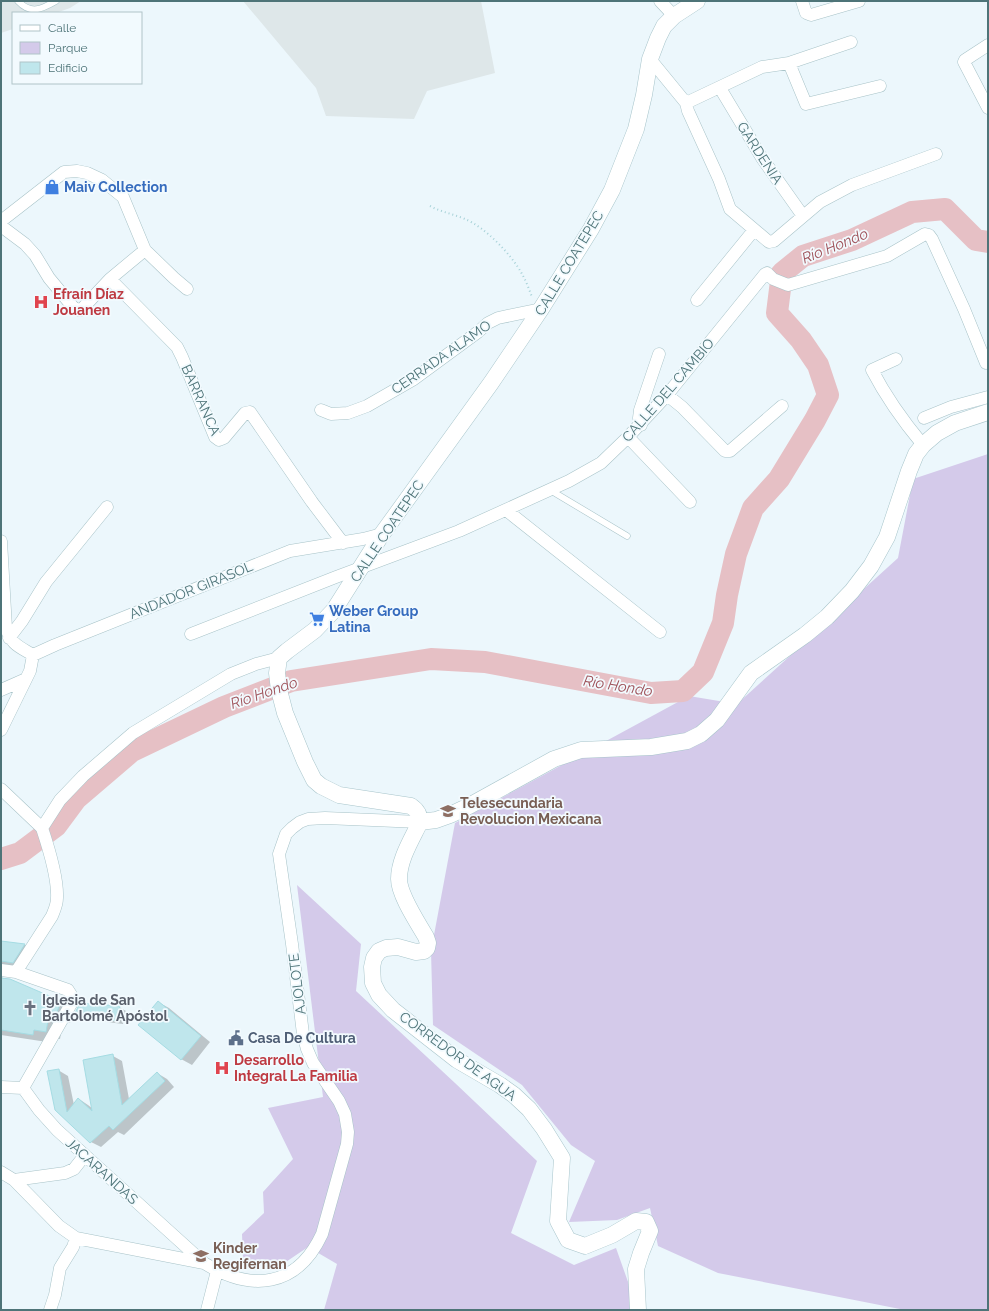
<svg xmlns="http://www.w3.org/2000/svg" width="989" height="1311" font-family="Raleway,sans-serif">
<rect width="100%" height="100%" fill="#ecf7fc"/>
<path fill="#dee7e9" d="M 1,1 L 81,1 L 70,8 L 56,13 L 13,13 L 13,29 L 1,33 Z
M 243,1 L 481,1 L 495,73 L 427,91 L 414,119 L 326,116 L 316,88 Z"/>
<path fill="#d4caea" d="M 988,454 L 988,1310 L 905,1310 L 718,1273 L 658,1246 L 650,1208 L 617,1220 L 569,1222 L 595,1161 L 571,1145 L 522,1085 L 433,1025 L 431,951 L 455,823 L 689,696 L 737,704 L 898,558 L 913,479 Z
M 297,885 L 361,944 L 356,991 L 455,1083 L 537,1161 L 511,1233 L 574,1265 L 616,1248 L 638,1310 L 324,1310 L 337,1264 L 308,1247 L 274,1270 L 243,1260 L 242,1234 L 264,1213 L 263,1192 L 293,1159 L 268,1108 L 323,1097 Z"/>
<path fill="#0003" d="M 1,942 L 25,945 L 35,950 L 23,968 L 1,965 Z
M 1,977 L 60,1002 L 74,1010 L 70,1023 L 63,1022 L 60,1039 L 48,1037 L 47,1042 L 1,1035 Z
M 158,1002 L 169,1008 L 210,1042 L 192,1065 L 181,1059 Z
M 119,1007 L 126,1011 L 123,1024 L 82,1019 L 75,1015 Z
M 113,1056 L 122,1061 L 129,1099 L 157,1073 L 167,1079 L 174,1087 L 124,1135 L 118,1132 L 101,1147 L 91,1142 L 56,1109 L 58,1070 L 68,1076 L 74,1105 L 79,1099 L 88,1105 L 93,1109 Z"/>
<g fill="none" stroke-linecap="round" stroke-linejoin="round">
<path stroke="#e6c0c5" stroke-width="22" d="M 1,859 L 20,853 L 56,826 L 76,799 L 132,751 L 224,707 L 291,681 L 431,659 L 485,662 L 651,693 L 683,691 L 703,672 L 723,623 L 727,595 L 736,554 L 753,508 L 779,479 L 815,420 L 828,395 L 818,365 L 801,340 L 777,313 L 782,273 L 803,256 L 852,240 L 912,212 L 945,209 L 976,240 L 988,242"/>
</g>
<path fill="#bfe6ec" stroke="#a5dce3" d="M 1,941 L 25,944 L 13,963 L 1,961 Z
M 1,978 L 10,979 L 61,1001 L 56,1015 L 49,1015 L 46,1032 L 34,1030 L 33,1035 L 1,1030 Z
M 158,1001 L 201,1036 L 181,1060 L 138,1025 Z
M 80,1003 L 120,1006 L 117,1021 L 74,1015 Z
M 113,1054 L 122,1105 L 157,1072 L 165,1081 L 113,1130 L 109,1126 L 90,1143 L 55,1110 L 47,1071 L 59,1069 L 67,1112 L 78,1098 L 92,1111 L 83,1060 Z"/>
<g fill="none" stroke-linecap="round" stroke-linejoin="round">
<g stroke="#a8c3c8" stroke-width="7">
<path id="lane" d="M 18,1 C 31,15 42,9 56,1
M 550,490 L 627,536"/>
</g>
<g stroke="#a8c3c8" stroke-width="13">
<path id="street" d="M 660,1 L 674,16
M 802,1 L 806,13 L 811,15 L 859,1
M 988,45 L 965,60 L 964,62 L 988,108
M 650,59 L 686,103 L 688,111 L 719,179 L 730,209 L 769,242 L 774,241 L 820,202 L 852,185 L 936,154
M 789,63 L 806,104 L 880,86
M 720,88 L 762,158 L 803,216
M 686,103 L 762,67 L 789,63 L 851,42
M 1,221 L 64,172 L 77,171 L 87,173 L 102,180 L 123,197 L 145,250 L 174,278 L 187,289
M 1,226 L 25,244 L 35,255 L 49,278 L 73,307 L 78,310 L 81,310 L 110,279 L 145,250
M 110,279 L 177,347 L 182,357 L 215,437 L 219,440 L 224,438 L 245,413 L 250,412 L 312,502 L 343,543
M 697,300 L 754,230
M 896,359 L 872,370 C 886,397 903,421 923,445
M 667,395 L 682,407 L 725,451 L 730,451 L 782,406
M 321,410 L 331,414 L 348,413 L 367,406 L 414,379 L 478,332 L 488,323 L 498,318 L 541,309
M 924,418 L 951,407 L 988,397
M 641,425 L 639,418 L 640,410 L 659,354
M 628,437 L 690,502
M 506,510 L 660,632
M 1,541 L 6,628 C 12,645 18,646 33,655 L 55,645 L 290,551 L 363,539 L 382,534
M 191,634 L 336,577 L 459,531 L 569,481 L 601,463 L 628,437 L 667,395 L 765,274 L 767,273 L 773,279 L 788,285 L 887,256 L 925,234 L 929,235 L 932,239 L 964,309 L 986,363
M 9,638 L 22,621 L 46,582 L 107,507
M 1,690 L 26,679
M 1,730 L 30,671 L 33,655
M 1,789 L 42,828
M 1,970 L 16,972 L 68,990 C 72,995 72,998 71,1004 L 23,1088
M 16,972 L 52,916 C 54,911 57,905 57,898 C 58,879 48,846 42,828 L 60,800 L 83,776 L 133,733 L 231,674 L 256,664 L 279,658
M 1,1087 L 23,1088
M 23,1088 L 39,1110 L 57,1130 L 204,1263
M 1,1172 L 14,1180 L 59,1226 L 76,1238 L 204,1263 C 251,1292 297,1288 322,1234 L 347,1144 L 348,1132 L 345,1114 L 339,1101 L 313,1063 L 307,1049 L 303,1034 L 292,944 L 279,854 L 286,834 L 292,828 L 300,822 L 308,819 L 325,818 L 420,822
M 14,1180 L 65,1173 L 74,1169 L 85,1155
M 50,1310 L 55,1295 L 60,1268 L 73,1247 L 76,1238
M 207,1310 L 217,1271"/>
</g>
<g stroke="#a8c5cb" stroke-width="17">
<path id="secondary" d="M 420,822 L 436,820 L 450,815 L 469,806 L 554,759 L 581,750 L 651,747 L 687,741 L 701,734 L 717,720 L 751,673 L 805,635 L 827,617 L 852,591 L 871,566 L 887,537 L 909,471 L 916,454 L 923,445 L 937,433 L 955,423 L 988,412
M 638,1310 L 636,1269 L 641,1253 L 650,1231 L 646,1222 L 636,1221 L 612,1235 L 585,1246 L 568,1240 L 558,1221 L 562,1158 L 544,1129 L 529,1109 L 514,1095 L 500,1085 L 457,1060 L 393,1010 L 379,995 L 373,983 L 372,967 L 374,958 L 379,951 L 386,948 L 398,947 L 416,952 L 424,951 L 427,948 L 428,943 L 426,937 C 418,923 399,895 399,879 C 399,859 412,839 420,822 C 420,814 417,810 411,806 L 339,795 L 321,786 L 314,780 L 305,762 L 285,713 L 279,690 L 277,673 L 279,658 L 287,651 L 315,630 L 334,610 L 382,534 L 491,383 L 541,309 L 591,229 L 612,190 L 636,129 L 644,95 L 650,59 L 658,38 L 664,26 L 674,16 L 697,1"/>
</g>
<path stroke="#a6d1d7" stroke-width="2" stroke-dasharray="1 3" stroke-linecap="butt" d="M 430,206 C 441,212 453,214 465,219 C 485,227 512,255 522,274 C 526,281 529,289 532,297"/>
<use href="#lane" stroke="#fff" stroke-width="6"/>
<use href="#street" stroke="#fff" stroke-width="12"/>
<use href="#secondary" stroke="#fff" stroke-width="16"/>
</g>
<defs>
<g id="shop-bare" transform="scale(1.2)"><path d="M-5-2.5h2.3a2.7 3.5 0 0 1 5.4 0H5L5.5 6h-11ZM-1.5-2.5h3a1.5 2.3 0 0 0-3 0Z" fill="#3f7fe0" stroke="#f2fafe" stroke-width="2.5" paint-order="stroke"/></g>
<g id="hospital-bare" transform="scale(1.2)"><path d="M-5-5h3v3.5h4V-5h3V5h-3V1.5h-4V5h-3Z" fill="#e0444e" stroke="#f2fafe" stroke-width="2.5" paint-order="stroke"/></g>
<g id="supermarket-bare" transform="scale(1.2)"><path d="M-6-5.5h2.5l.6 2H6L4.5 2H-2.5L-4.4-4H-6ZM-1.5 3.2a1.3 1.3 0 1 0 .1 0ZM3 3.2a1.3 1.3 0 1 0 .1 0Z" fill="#3f7fe0" stroke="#f2fafe" stroke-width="2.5" paint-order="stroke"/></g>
<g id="school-bare" transform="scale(1.2)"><path d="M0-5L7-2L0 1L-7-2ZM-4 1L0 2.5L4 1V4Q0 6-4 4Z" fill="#8d6e63" stroke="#f2fafe" stroke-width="2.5" paint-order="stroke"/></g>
<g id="church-bare" transform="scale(1.2)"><path d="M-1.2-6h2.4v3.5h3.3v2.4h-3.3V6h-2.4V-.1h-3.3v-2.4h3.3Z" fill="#6b7280" stroke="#f2fafe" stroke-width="2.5" paint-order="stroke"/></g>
<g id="civic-bare" transform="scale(1.2)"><path d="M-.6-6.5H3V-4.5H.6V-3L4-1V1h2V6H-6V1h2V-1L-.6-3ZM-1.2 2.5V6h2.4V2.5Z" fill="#5c6f8a" stroke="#f2fafe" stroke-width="2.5" paint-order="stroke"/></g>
</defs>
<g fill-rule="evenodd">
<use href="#shop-bare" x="52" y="187"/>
<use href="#hospital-bare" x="41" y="302"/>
<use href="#supermarket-bare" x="317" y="619"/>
<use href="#school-bare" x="448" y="811"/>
<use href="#church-bare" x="30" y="1008"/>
<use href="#civic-bare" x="236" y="1038"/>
<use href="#hospital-bare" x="222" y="1068"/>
<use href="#school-bare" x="201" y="1256"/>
</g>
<g text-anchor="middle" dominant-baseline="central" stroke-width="3.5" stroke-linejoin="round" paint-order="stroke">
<g font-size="14" fill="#4e7478" stroke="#f2fafe">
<text transform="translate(760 153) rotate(57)">GARDENIA</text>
<text transform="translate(569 263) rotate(-59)">CALLE COATEPEC</text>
<text transform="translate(441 357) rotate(-35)">CERRADA ALAMO</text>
<text transform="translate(668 390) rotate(-49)">CALLE DEL CAMBIO</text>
<text transform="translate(201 400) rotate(66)">BARRANCA</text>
<text transform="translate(387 531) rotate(-56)">CALLE COATEPEC</text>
<text transform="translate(191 590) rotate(-22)">ANDADOR GIRASOL</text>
<text transform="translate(297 984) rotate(-97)">AJOLOTE</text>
<text transform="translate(458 1056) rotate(36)">CORREDOR DE AGUA</text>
<text transform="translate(102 1171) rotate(42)">JACARANDAS</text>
</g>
<g font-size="14" font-weight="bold" fill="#366cbe" stroke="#f2fafe" text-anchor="start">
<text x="64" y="187">Maiv Collection</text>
<text x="329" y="611">Weber Group<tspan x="329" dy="16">Latina</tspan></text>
</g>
<g font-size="14" font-weight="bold" fill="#be3a42" stroke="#f2fafe" text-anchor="start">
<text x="53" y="294">Efraín Díaz<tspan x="53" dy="16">Jouanen</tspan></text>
<text x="234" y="1060">Desarrollo<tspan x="234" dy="16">Integral La Familia</tspan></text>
</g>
<g font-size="14" font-weight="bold" fill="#785e54" stroke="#f2fafe" text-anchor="start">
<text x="460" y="803">Telesecundaria<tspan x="460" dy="16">Revolucion Mexicana</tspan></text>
<text x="213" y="1248">Kinder<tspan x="213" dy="16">Regifernan</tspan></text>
</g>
<g font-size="14" font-weight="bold" fill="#5b616d" stroke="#f2fafe" text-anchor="start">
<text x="42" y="1000">Iglesia de San<tspan x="42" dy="16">Bartolomé Apóstol</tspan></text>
</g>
<g font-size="14" font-weight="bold" fill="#4e5e75" stroke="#f2fafe" text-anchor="start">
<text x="248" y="1038">Casa De Cultura</text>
</g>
<g font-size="15" font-style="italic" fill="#9f525a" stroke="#f2fafe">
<text transform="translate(835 246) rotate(-22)">Río Hondo</text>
<text transform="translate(618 686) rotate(9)">Río Hondo</text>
<text transform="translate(264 693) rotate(-19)">Río Hondo</text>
</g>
</g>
<rect width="989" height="1311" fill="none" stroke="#4e7478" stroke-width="4"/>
<rect x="12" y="12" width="130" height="72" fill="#f2fafe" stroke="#b0c4c8"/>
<rect x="20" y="25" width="20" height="6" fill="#ffffff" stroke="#b0c4c8"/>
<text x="48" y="32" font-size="12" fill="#4e7478">Calle</text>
<rect x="20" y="42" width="20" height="12" fill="#d4caea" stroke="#b0c4c8"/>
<text x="48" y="52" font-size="12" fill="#4e7478">Parque</text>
<rect x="20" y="62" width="20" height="12" fill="#bfe6ec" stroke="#b0c4c8"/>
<text x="48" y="72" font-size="12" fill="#4e7478">Edificio</text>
</svg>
